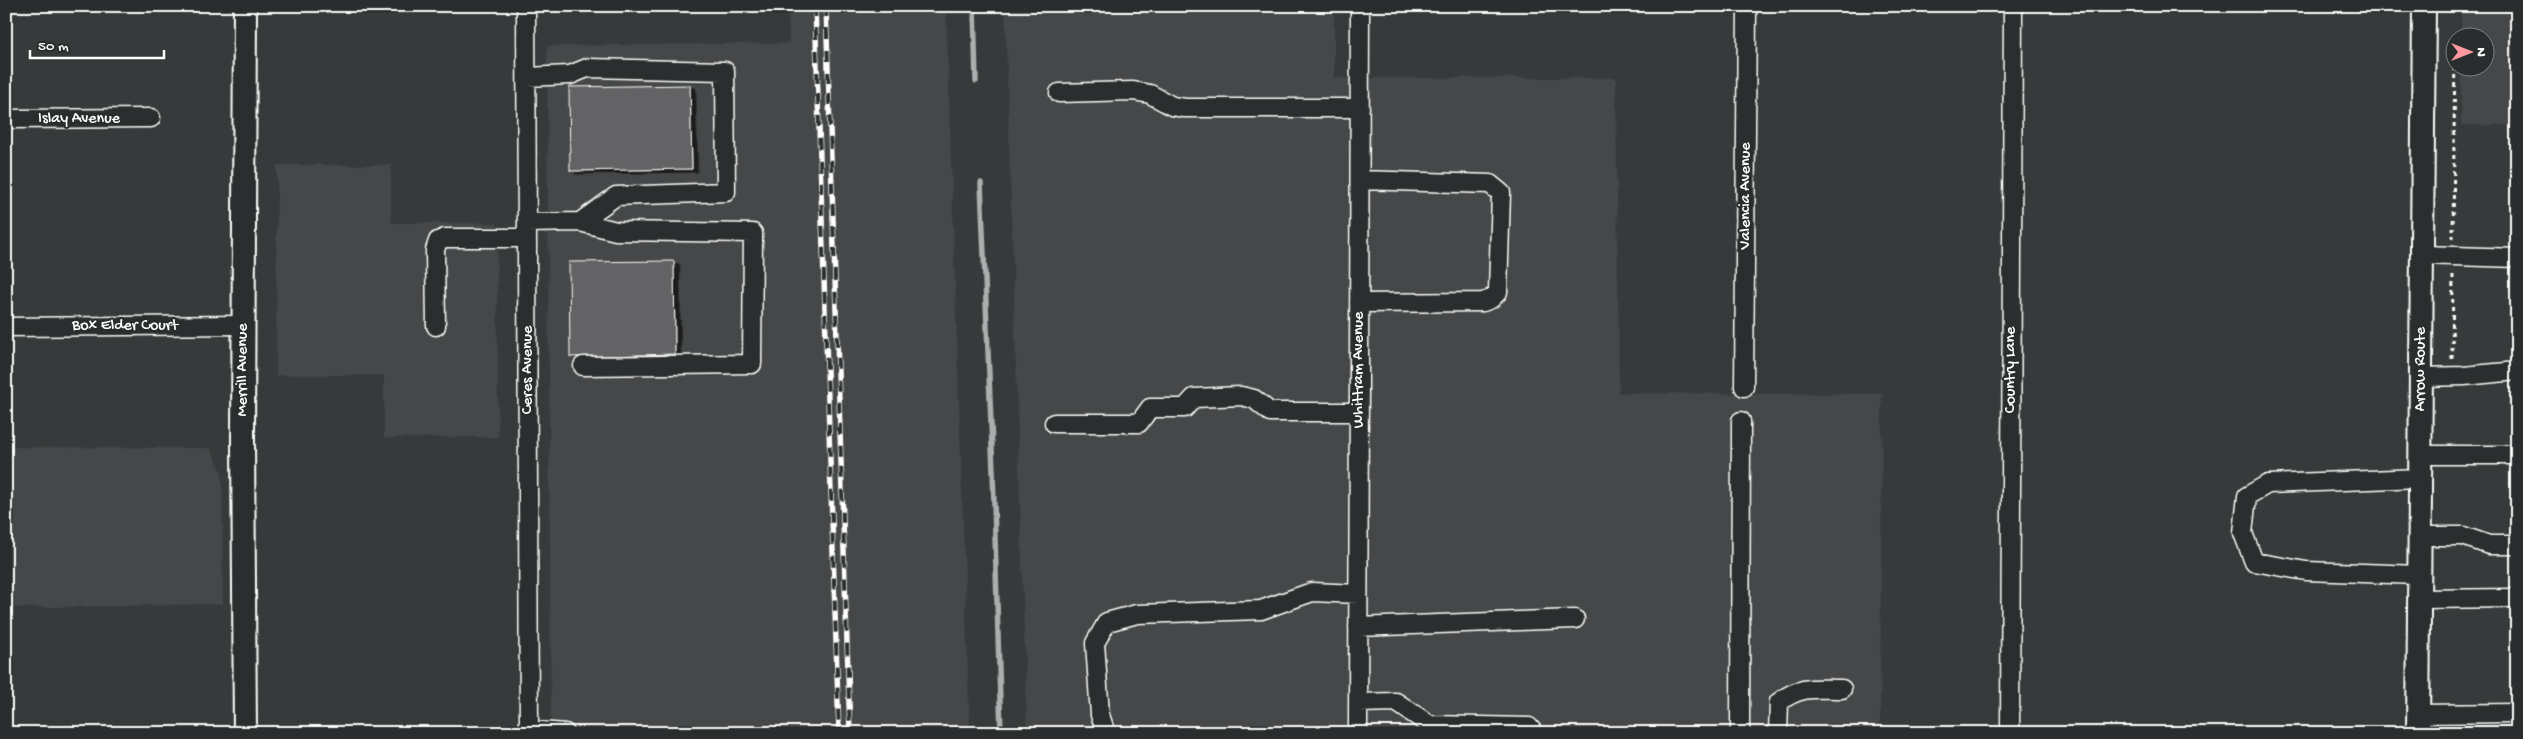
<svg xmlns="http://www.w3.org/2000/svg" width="2523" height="739" font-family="'Gochi Hand',sans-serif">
<defs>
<filter id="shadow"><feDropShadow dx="5.5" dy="3" stdDeviation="0" flood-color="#0009"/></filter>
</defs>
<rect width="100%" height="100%" fill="#373a3b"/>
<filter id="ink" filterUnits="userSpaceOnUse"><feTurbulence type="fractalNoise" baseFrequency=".02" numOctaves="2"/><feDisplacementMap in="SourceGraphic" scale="10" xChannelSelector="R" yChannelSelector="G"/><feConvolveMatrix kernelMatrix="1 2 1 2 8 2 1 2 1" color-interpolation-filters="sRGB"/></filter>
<g filter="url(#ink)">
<path fill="#444748" d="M 788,6 L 946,6 L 970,733 L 551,733 L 547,46 L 789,43 Z
M 1005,6 L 1334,6 L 1334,78 L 1616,78 L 1619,393 L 1882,394 L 1880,733 L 1027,733 Z
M 2461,6 L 2517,6 L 2517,125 L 2461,125 L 2461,68 L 2486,68 L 2486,38 L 2461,37 Z
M 277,165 L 391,165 L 391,223 L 497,223 L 498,437 L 384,438 L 384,375 L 276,375 Z
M 6,447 L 210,448 L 222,472 L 223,604 L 6,608 Z"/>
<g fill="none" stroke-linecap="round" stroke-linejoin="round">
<path stroke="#adaeaf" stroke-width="5.5" d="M 974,6 L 976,81
M 981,183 L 993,471 L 1001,733"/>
</g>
<path fill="#636465" stroke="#fff" filter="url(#shadow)" d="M 690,85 L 692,169 L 570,171 L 569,87 Z
M 674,261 L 675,354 L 570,357 L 569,262 Z"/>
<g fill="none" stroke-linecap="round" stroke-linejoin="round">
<g stroke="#fff" stroke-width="21">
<path id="minor" d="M 526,6 L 529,733
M 527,77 L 570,75 L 587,68 L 725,71 L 726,192 L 616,196 L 580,222
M 1059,93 L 1133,91 L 1150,94 L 1172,106 L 1185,108 L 1360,108
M 6,119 L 151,118
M 527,223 L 580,222 L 616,231 L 753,233 L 752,364 L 583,366
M 2422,255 L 2517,258
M 1359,303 L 1483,302 L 1491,299 L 1498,292 L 1501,193 L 1490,184 L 1360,180
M 436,326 L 435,250 L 438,241 L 445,238 L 527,238
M 6,327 L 243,325
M 2421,377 L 2464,376 L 2517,371
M 1744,387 L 1747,6
M 1054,423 L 1139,423 L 1150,408 L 1185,408 L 1194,398 L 1241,396 L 1254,399 L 1270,412 L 1359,412
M 2420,455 L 2517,455
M 2420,536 L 2463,536 L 2489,545 L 2517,545
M 2419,575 L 2306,571 L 2254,562 L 2243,533 L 2247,496 L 2268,484 L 2420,478
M 2419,599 L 2517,598
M 1358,627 L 1575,619
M 1358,703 L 1396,702 L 1430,725 L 1529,727 L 1534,733
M 2418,714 L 2517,713
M 529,730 L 565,733
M 1106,733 L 1100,715 L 1095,643 L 1107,622 L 1137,614 L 1261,610 L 1312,592 L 1358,594
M 1358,733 L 1360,6
M 1740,733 L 1741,421
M 1778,733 L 1779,702 C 1801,685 1816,689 1842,689
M 2010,733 L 2013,6"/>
</g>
<g stroke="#fff" stroke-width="26">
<path id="major" d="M 245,6 L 243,440 L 245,733
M 2418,733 L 2424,6"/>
</g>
<path stroke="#fff" stroke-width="3" stroke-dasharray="4 4" stroke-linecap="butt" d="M 2453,239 L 2455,45
M 2452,359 L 2453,273"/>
<use href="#minor" stroke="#2a2d2e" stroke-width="18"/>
<use href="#major" stroke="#2a2d2e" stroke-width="22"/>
<g stroke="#fff" stroke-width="5.5">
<path id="rail" d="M 815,6 L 839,733
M 826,6 L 850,733"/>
</g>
<use href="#rail" stroke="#2a2d2e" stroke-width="4" stroke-dasharray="11" stroke-linecap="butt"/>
</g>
</g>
<g text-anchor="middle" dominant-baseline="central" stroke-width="4" stroke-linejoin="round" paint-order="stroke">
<g font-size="16" fill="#fff" stroke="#2a2d2e">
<text x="79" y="119">Islay Avenue</text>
<text transform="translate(1746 196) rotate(-90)">Valencia Avenue</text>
<text x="125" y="326">Box Elder Court</text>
<text transform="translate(2421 369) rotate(-90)">Arrow Route</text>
<text transform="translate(243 370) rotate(-90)">Merrill Avenue</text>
<text transform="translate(528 370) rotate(-90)">Ceres Avenue</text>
<text transform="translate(1359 370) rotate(-90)">Whittram Avenue</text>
<text transform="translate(2011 370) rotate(-90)">Country Lane</text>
</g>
</g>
<rect width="2523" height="739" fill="none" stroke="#2a2d2e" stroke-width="25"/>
<rect x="12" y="12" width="2498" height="714" fill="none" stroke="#fff" stroke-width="2" filter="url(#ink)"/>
<g transform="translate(2470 52) rotate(90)"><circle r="24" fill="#2a2d2e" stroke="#7f8182"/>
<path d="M0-4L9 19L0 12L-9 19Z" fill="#ff9aa2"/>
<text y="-8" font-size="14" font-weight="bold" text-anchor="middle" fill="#ffffff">N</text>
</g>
<path d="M30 50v8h134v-8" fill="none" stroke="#ffffff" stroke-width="2.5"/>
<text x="38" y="50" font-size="15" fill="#ffffff" stroke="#2a2d2e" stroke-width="4" paint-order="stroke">50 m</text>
</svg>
